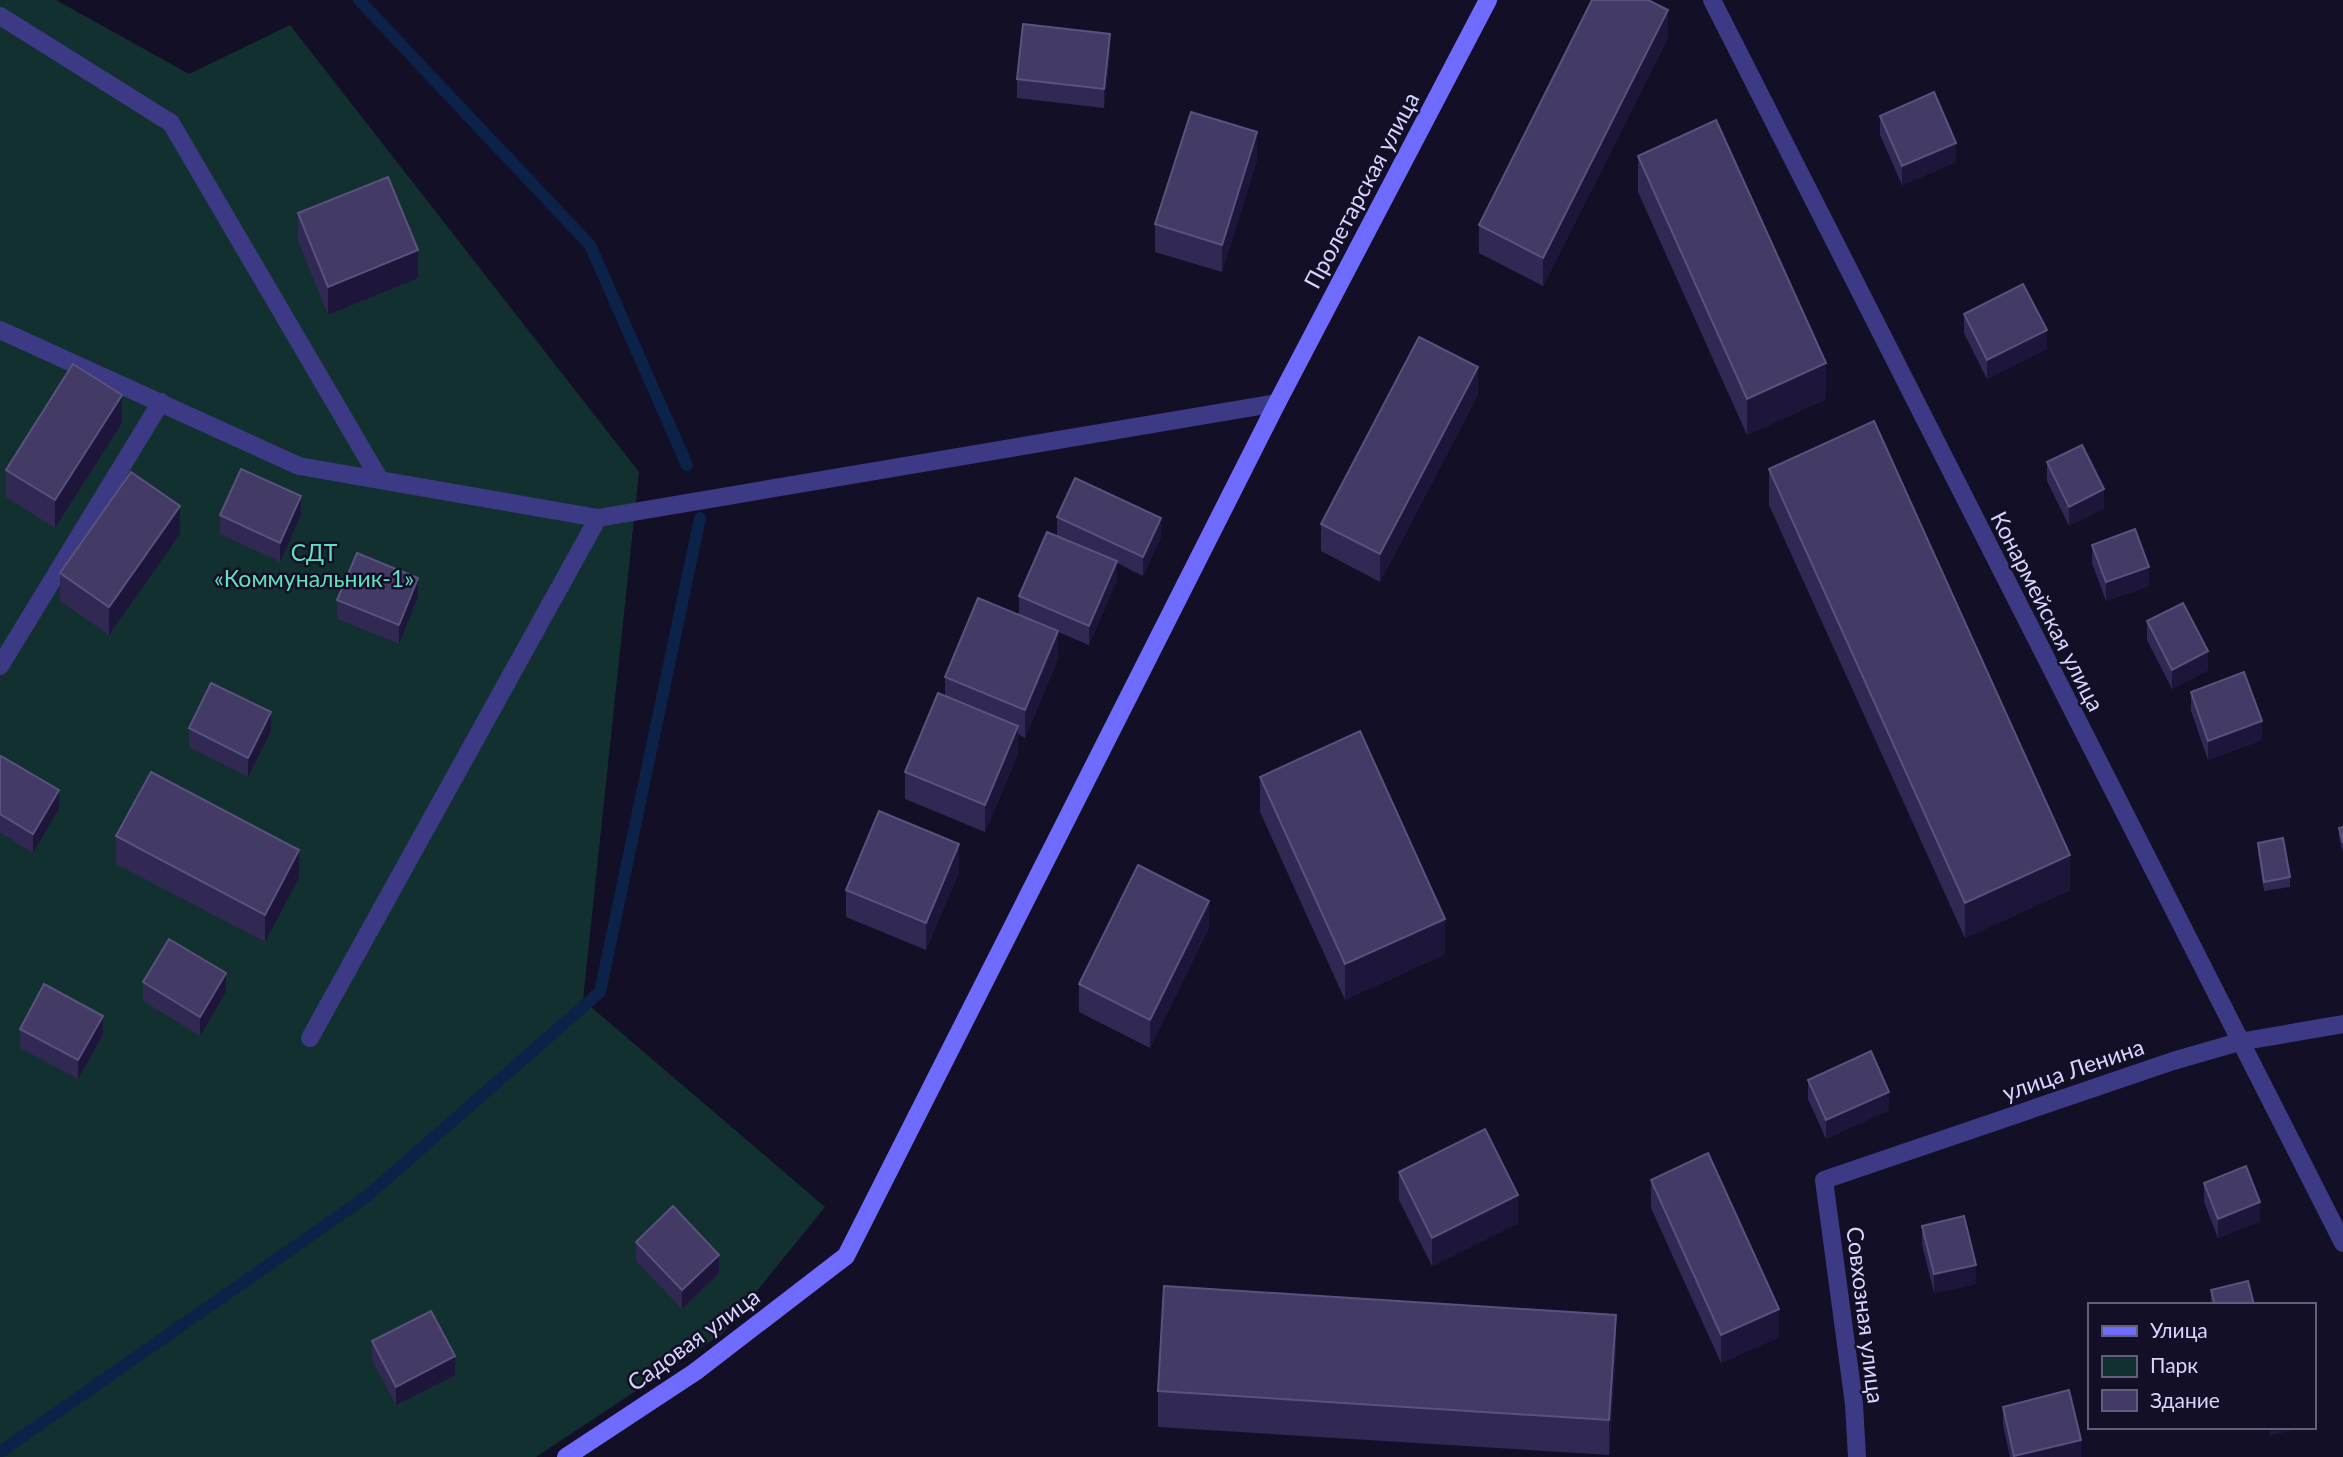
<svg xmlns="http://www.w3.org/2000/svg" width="2343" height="1457" font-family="Lato,sans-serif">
<rect width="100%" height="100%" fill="#130f26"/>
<path fill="#12302f" d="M 0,0 L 56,0 L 189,74 L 290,25 L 639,472 L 583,1000 L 825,1207 L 722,1334 L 536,1457 L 0,1457 Z"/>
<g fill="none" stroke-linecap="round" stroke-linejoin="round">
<path stroke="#0c2248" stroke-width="12" d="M 359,0 L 590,245 L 687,465
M 0,1452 L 366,1197 L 600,992 L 700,518"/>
<path stroke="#3d3a85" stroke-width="18" d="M 0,16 L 171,123 L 380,480
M 0,330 L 299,466 L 598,518 L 1277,403
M 0,666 L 161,402
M 310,1038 L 598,518"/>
<path stroke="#3d3a85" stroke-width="18" d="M 1712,0 L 2343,1243
M 1857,1457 L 1854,1404 L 1824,1180 L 2173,1061 L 2239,1042 L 2343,1024"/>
<path stroke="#6f6bff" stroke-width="18" d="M 566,1457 L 695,1372 L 846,1256 L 1277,403 L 1488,0"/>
</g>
<path fill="#312854" d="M 1668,38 L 1543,286 L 1479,253 L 1479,225 Z
M 1110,53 L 1104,108 L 1017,98 L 1017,79 Z
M 1880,116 L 1956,162 L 1902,185 L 1880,135 Z
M 1638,156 L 1826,399 L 1747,435 L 1638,192 Z
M 1257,160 L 1222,272 L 1155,252 L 1155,224 Z
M 298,213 L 418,278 L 328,315 L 298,241 Z
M 1964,314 L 2047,349 L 1987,379 L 1964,333 Z
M 1478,395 L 1380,582 L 1321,551 L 1321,524 Z
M 122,423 L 55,528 L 6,497 L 6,470 Z
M 2047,462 L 2104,508 L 2069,526 L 2047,481 Z
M 1769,469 L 2070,890 L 1965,938 L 1769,505 Z
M 220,515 L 301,515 L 280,562 L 220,534 Z
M 1057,517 L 1161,537 L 1143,576 L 1117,563 L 1117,580 L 1089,645 L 1058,632 L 1058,659 L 1025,738 L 1018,734 L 1018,754 L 985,832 L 905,799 L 905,772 L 945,696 L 945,677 L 1019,615 L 1019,596 L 1057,536 Z
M 180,534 L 109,635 L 60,601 L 60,573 Z
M 2092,545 L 2149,586 L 2106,601 L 2092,563 Z
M 418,597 L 399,644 L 337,619 L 337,600 Z
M 2147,621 L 2208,670 L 2172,689 L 2147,640 Z
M 2191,692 L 2262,740 L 2208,760 L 2191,711 Z
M 189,728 L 271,731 L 248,777 L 189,747 Z
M 0,758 L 59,809 L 33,853 L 0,833 Z
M 1260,777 L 1445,954 L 1345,1000 L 1260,812 Z
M 2343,827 L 2343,853 L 2339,838 L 2339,828 Z
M 116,836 L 299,878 L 265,942 L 116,864 Z
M 2258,843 L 2290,877 L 2290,887 L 2264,891 L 2258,853 Z
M 959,872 L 926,950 L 846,917 L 846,890 Z
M 1209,928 L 1150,1048 L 1079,1012 L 1079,984 Z
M 143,982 L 226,992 L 200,1036 L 143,1001 Z
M 20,1029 L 103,1035 L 78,1079 L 20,1048 Z
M 1808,1080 L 1889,1110 L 1826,1139 L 1808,1099 Z
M 1399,1172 L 1518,1223 L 1432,1266 L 1399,1200 Z
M 1651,1180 L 1779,1337 L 1721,1363 L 1651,1208 Z
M 2204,1183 L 2260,1221 L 2218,1238 L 2204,1202 Z
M 1922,1226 L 1976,1284 L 1934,1293 L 1922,1245 Z
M 636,1242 L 719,1273 L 682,1309 L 636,1261 Z
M 2211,1290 L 2254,1305 L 2211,1305 Z
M 372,1341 L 455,1375 L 396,1405 L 372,1360 Z
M 1616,1351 L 1609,1455 L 1158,1427 L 1158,1391 Z
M 2003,1407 L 2081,1457 L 2010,1457 L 2003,1425 Z"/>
<path fill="#1d163a" d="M 1668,10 L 1668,38 L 1543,286 L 1543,258 Z
M 1110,34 L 1110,53 L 1104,108 L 1104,89 Z
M 1257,132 L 1257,160 L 1222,272 L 1222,245 Z
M 1956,143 L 1956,162 L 1902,185 L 1902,166 Z
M 418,250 L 418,278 L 328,315 L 328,287 Z
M 2047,330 L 2047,349 L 1987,379 L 1987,360 Z
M 1826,363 L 1826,399 L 1747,435 L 1747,399 Z
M 1478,367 L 1478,395 L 1380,582 L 1380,554 Z
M 122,395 L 122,423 L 55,528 L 55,500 Z
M 2104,489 L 2104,508 L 2069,526 L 2069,507 Z
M 301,496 L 301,515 L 280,562 L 280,543 Z
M 180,506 L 180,534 L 109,635 L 109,607 Z
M 1161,518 L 1161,537 L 1143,576 L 1143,557 Z
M 1117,561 L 1117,580 L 1089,645 L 1089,626 Z
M 2149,567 L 2149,586 L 2106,601 L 2106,582 Z
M 418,578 L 418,597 L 399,644 L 399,625 Z
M 1058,631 L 1058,659 L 1025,738 L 1025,710 Z
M 2208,651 L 2208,670 L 2172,689 L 2172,670 Z
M 271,712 L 271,731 L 248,777 L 248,758 Z
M 2262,721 L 2262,740 L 2208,760 L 2208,741 Z
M 1018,726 L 1018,754 L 985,832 L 985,805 Z
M 59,790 L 59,809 L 33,853 L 33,834 Z
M 959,844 L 959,872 L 926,950 L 926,923 Z
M 299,850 L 299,878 L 265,942 L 265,915 Z
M 2070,855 L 2070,890 L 1965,938 L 1965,903 Z
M 1209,901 L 1209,928 L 1150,1048 L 1150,1020 Z
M 1445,919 L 1445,954 L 1345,1000 L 1345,964 Z
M 226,973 L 226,992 L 200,1036 L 200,1017 Z
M 103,1016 L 103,1035 L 78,1079 L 78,1060 Z
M 1889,1092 L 1889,1110 L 1826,1139 L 1826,1120 Z
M 1518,1195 L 1518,1223 L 1432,1266 L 1432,1238 Z
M 2260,1202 L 2260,1221 L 2218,1238 L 2218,1219 Z
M 719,1255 L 719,1273 L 682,1309 L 682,1290 Z
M 1976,1265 L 1976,1284 L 1934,1293 L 1934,1274 Z
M 1779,1309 L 1779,1337 L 1721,1363 L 1721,1335 Z
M 1616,1315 L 1616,1351 L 1609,1455 L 1609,1420 Z
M 455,1356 L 455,1375 L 396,1405 L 396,1387 Z
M 2269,1427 L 2293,1427 L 2293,1430 L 2269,1436 Z
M 2081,1440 L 2081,1457 L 2014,1457 L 2014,1456 Z"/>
<path fill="#433a66" stroke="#5a527e" stroke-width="2" d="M 1592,0 L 1648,0 L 1668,10 L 1543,258 L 1479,225 Z
M 1023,24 L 1110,34 L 1104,89 L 1017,79 Z
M 1934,92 L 1956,143 L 1902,166 L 1880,116 Z
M 1191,112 L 1257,132 L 1222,245 L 1155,224 Z
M 1716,120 L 1826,363 L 1747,399 L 1638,156 Z
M 388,177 L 418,250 L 328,287 L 298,213 Z
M 2023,284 L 2047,330 L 1987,360 L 1964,314 Z
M 1419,337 L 1478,367 L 1380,554 L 1321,524 Z
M 73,364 L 122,395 L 55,500 L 6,470 Z
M 1874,421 L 2070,855 L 1965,903 L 1769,469 Z
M 2082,445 L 2104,489 L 2069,507 L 2047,462 Z
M 241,469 L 301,496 L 280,543 L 220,515 Z
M 131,472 L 180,506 L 109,607 L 60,573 Z
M 1075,478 L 1161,518 L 1143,557 L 1057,517 Z
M 2135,529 L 2149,567 L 2106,582 L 2092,545 Z
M 1047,532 L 1117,561 L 1089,626 L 1019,596 Z
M 357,553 L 418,578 L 399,625 L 337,600 Z
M 978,598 L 1058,631 L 1025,710 L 945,677 Z
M 2183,603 L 2208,651 L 2172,670 L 2147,621 Z
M 2244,672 L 2262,721 L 2208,741 L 2191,692 Z
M 211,683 L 271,712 L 248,758 L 189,728 Z
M 938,693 L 1018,726 L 985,805 L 905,772 Z
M 1360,731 L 1445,919 L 1345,964 L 1260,777 Z
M 1,756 L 59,790 L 33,834 L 0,814 L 0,758 Z
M 151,772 L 299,850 L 265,915 L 116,836 Z
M 879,811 L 959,844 L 926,923 L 846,890 Z
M 2343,827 L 2343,843 L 2339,828 Z
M 2283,838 L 2290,877 L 2264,882 L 2258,843 Z
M 1138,865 L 1209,901 L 1150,1020 L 1079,984 Z
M 169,939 L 226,973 L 200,1017 L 143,982 Z
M 44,984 L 103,1016 L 78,1060 L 20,1029 Z
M 1871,1051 L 1889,1092 L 1826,1120 L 1808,1080 Z
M 1485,1129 L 1518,1195 L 1432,1238 L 1399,1172 Z
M 1708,1153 L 1779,1309 L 1721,1335 L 1651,1180 Z
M 2246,1166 L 2260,1202 L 2218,1219 L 2204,1183 Z
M 673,1206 L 719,1255 L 682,1290 L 636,1242 Z
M 1964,1216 L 1976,1265 L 1934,1274 L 1922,1226 Z
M 2248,1281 L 2254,1305 L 2215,1305 L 2211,1290 Z
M 1164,1286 L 1616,1315 L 1609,1420 L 1158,1391 Z
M 431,1311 L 455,1356 L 396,1387 L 372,1341 Z
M 2069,1390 L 2081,1440 L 2014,1456 L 2003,1407 Z"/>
<g text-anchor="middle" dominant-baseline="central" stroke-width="5" stroke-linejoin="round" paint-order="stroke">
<g font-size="23" fill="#d9d4ff" stroke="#130f26">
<text transform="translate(1361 190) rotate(-62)">Пролетарская улица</text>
<text transform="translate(2048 611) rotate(63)">Конармейская улица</text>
<text transform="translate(2073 1069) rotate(-19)">улица Ленина</text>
<text transform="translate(1866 1315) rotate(83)">Совхозная улица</text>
<text transform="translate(693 1339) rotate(-36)">Садовая улица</text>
</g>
<g font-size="23" fill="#5fe0c0" stroke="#130f26">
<text x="314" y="552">СДТ<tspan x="314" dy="26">«Коммунальник-1»</tspan></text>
</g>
</g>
<rect x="2088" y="1303" width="228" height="126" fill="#130f26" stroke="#625e7d" stroke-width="2"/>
<rect x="2102" y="1326" width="35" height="10" fill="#6f6bff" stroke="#625e7d" stroke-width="2"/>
<text x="2150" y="1338" font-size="21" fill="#d9d4ff">Улица</text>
<rect x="2102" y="1356" width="35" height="21" fill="#12302f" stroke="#625e7d" stroke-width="2"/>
<text x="2150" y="1373" font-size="21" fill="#d9d4ff">Парк</text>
<rect x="2102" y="1390" width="35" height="21" fill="#433a66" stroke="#625e7d" stroke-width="2"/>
<text x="2150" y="1408" font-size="21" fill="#d9d4ff">Здание</text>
</svg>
